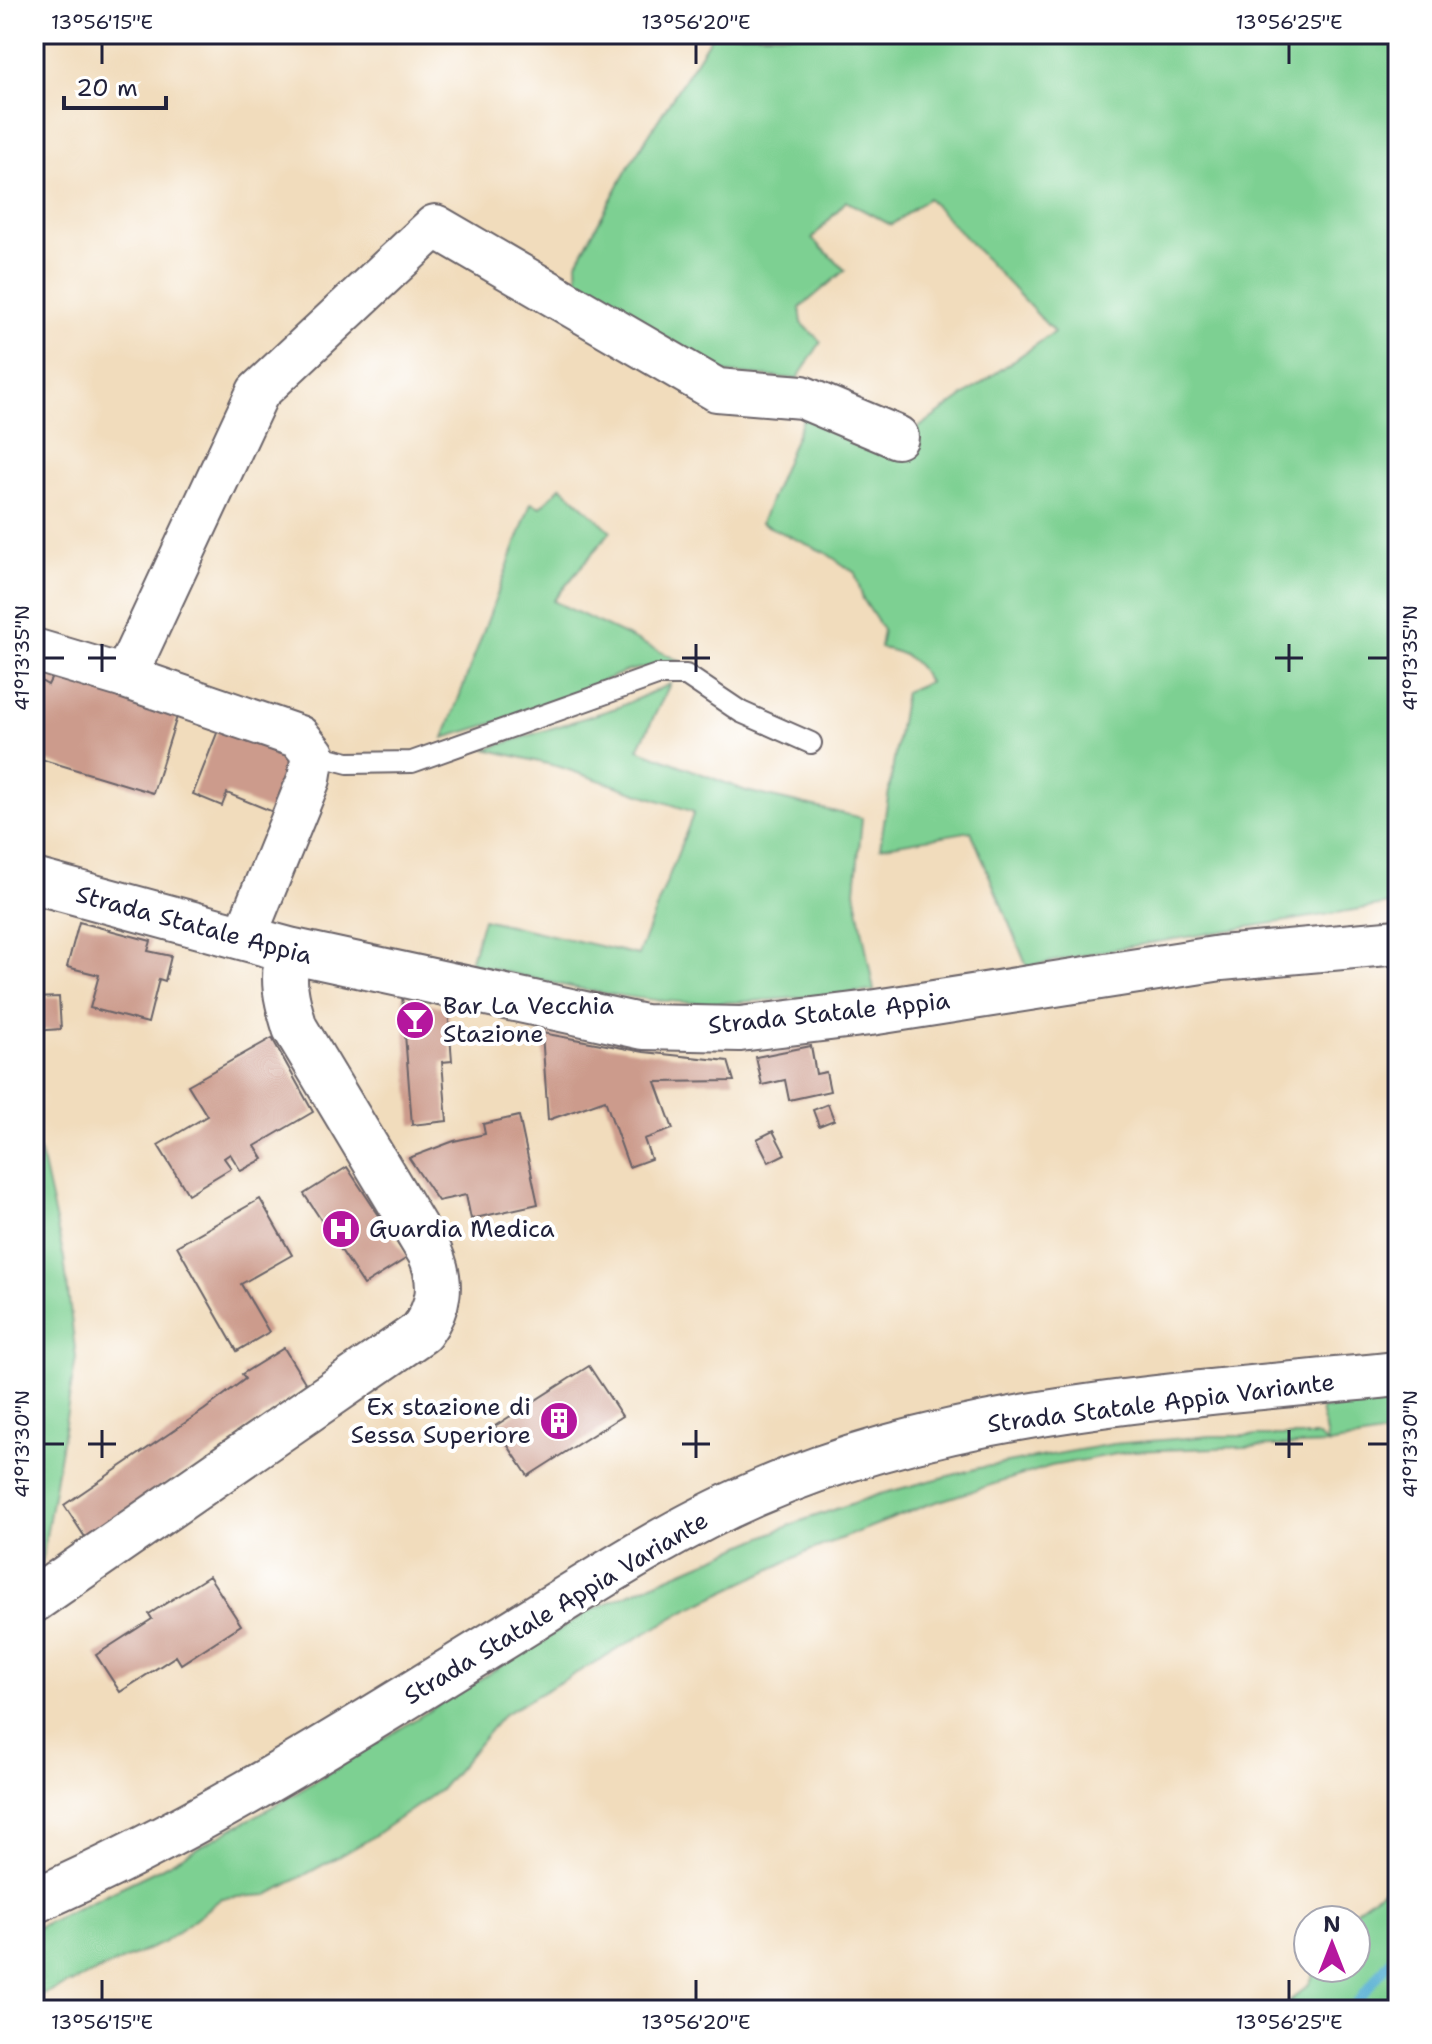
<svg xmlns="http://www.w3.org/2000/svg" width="1432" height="2044" font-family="'Shantell Sans',sans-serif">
<rect width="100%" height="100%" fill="#fff"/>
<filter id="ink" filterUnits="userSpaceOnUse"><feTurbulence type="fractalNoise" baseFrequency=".0125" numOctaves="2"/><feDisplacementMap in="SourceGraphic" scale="16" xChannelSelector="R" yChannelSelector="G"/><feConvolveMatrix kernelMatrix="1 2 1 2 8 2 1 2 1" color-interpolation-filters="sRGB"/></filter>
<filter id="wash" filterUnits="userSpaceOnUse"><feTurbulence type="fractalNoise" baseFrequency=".006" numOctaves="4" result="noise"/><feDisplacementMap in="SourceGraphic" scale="32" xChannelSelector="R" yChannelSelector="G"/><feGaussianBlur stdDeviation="1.8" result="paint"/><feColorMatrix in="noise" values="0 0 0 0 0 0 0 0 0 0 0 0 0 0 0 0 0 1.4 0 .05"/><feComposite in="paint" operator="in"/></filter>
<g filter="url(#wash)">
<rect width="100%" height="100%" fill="#f1dcbc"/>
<path fill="#7dd092" stroke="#507966" stroke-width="2" d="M 713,34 L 1398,34 L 1398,903 L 1114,949 L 1027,967 L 971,831 L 880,847 L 905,692 L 928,682 C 917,660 905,652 880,648 L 883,630 L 863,599 L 855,573 L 826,553 L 761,523 L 807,409 L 887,450 L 1054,332 L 928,198 L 891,225 L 846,201 L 812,239 L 845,270 L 800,308 L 802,323 L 821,342 L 797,379 L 726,373 L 578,286 L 577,262 L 630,164 Z
M 561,486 L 611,531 L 553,601 L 680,661 L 627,671 L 521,715 L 444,738 L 531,503 L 541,507 Z
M 670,684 L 638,749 L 746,791 L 862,818 L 855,891 L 874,991 C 819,995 762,1003 707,1003 C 627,1002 547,983 470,963 L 483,919 L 638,955 L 694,812 L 560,767 L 486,749 L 619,707 Z
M 34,1143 L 41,1155 L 64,1258 L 76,1358 L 41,1566 L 34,1572 Z
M 1398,1402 L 1398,1432 L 1329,1444 L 1133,1451 L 1051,1466 L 927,1505 L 809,1551 L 688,1609 L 503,1715 L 440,1790 L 365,1842 L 268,1895 L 222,1898 L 163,1943 L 34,1999 L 34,1929 L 159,1869 L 290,1797 L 591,1610 L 798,1522 L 880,1494 L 979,1468 L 1113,1444 L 1211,1436 L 1319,1436 L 1328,1444 L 1321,1409 Z
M 1398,1879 L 1398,2010 L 1280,2010 L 1309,1984 L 1317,1968 L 1356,1968 L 1356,1920 L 1348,1920 L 1357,1909 Z"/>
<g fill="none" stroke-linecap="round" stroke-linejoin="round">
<path stroke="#55afd3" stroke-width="10" d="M 1351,2010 L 1398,1951"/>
</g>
<g id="blocks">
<path fill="#cc9b8c" d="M 55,671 L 180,707 L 153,793 L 34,757 L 34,677 L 48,685 Z
M 221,723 L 302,755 L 278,814 L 227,793 L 222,806 L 193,794 Z
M 79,922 L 151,941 L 148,951 L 171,956 L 165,981 L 159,979 L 148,1023 L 90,1008 L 99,975 L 67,967 Z
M 402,995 L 448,1009 L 452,1061 L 442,1062 L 447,1121 L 412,1125 Z
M 59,997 L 61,1029 L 34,1031 L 34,998 Z
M 542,1033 L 644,1052 L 728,1061 L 734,1081 L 656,1082 L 673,1129 L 644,1139 L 651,1159 L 629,1167 L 605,1100 L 548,1120 Z
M 272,1038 L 313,1112 L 255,1146 L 263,1159 L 241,1171 L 230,1154 L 224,1158 L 231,1168 L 188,1194 L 158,1145 L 207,1116 L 188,1085 Z
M 811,1046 L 816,1074 L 826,1072 L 830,1091 L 789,1100 L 785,1080 L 762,1085 L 756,1057 Z
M 828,1104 L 834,1120 L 819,1126 L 813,1110 Z
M 519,1116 L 538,1204 L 471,1219 L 466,1195 L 438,1201 L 409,1158 L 454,1141 L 485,1134 L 483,1124 Z
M 773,1131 L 785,1154 L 769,1162 L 757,1139 Z
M 347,1167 L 407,1258 L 364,1285 L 304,1194 Z
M 260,1199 L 292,1255 L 241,1284 L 269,1332 L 237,1351 L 177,1246 Z
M 284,1348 L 306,1384 L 225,1445 L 85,1537 L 64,1505 L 204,1410 L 245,1379 L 242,1374 Z
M 589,1366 L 622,1416 L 528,1476 L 495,1426 Z
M 209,1576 L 241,1625 L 181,1664 L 176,1656 L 120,1692 L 96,1655 L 152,1619 L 149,1614 Z"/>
</g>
</g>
<g filter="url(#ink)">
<use href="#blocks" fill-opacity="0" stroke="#6a6368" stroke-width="2"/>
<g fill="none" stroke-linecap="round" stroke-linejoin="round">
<g stroke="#6a6368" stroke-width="24">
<path id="service" d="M 313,754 L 348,763 L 412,762 L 657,675 L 686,675 L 741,712 L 811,743"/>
</g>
<g stroke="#6a6368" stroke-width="46">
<path id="minor" d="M 34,650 L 125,677 L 299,737 L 313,754 L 309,779 L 245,936
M 125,677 L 258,392 L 435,226 L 717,390 L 802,397 L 897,437"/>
</g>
<g stroke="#6a6368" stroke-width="48">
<path id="tertiary" d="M 34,881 L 289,950 L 644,1027 L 740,1029 L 870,1013 L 1221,958 L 1398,942
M 34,1600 L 421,1332 C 440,1306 443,1283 430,1253 L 295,1028 C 286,999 281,979 289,950"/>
</g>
<g stroke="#6a6368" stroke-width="48">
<path id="primary" d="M 34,1901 C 196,1830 345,1735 496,1642 C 581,1590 663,1534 755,1494 C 956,1406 1182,1396 1398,1374"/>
</g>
<use href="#service" stroke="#fff" stroke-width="20"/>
<use href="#minor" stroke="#fff" stroke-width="42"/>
<use href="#tertiary" stroke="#fff" stroke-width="44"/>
<use href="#primary" stroke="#fff" stroke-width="44"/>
</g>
</g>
<path fill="none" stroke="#22223b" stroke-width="3" d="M 102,44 L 102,64M 696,44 L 696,64M 1289,44 L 1289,64M 102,644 L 102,672M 696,644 L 696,672M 1289,644 L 1289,672M 44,658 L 64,658M 88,658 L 116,658M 682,658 L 710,658M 1275,658 L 1303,658M 1368,658 L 1388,658M 102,1430 L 102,1458M 696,1430 L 696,1458M 1289,1430 L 1289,1458M 44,1444 L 64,1444M 88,1444 L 116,1444M 682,1444 L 710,1444M 1275,1444 L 1303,1444M 1368,1444 L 1388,1444M 102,1980 L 102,2000M 696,1980 L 696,2000M 1289,1980 L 1289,2000"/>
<defs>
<g id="bar-disc" transform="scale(2)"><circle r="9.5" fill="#b5179e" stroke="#fff"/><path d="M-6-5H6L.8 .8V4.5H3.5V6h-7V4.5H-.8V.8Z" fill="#fff"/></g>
<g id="hospital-disc" transform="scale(2)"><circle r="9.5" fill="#b5179e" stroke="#fff"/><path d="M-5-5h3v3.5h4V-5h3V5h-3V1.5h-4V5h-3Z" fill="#fff"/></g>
<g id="building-disc" transform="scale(2)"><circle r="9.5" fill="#b5179e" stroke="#fff"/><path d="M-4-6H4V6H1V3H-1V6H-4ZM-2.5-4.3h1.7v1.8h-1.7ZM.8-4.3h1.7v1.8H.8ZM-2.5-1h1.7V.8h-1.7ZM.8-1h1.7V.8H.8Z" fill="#fff"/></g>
</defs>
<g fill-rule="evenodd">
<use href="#bar-disc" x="415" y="1020"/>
<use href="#hospital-disc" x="341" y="1229"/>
<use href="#building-disc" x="559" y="1421"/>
</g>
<g text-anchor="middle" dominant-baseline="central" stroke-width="8" stroke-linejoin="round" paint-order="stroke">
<g font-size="24" fill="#22223b" stroke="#fff">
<text transform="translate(194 925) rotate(15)">Strada Statale Appia</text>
<text transform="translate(829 1013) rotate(-6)">Strada Statale Appia</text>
<text transform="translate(1161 1403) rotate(-7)">Strada Statale Appia Variante</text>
<text transform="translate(556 1608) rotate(-31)">Strada Statale Appia Variante</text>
</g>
<g font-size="24" fill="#22223b" stroke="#fff" text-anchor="start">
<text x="443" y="1006">Bar La Vecchia<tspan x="443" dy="28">Stazione</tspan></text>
<text x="369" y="1229">Guardia Medica</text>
<text x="531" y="1407" text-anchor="end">Ex stazione di<tspan x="531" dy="28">Sessa Superiore</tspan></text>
</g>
</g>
<rect width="1432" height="2044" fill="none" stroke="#fff" stroke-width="88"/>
<g transform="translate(1332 1944)"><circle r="38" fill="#ffffff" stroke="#a7a7b1" stroke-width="2"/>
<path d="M0-6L14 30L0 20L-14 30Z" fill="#b5179e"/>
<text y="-12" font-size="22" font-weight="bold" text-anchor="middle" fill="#22223b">N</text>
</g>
<path d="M64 96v12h102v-12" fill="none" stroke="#22223b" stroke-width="4"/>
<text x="76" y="96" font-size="24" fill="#22223b" stroke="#ffffff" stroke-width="6" paint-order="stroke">20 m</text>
<rect x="44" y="44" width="1344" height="1956" fill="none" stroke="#22223b" stroke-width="3"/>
<g font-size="20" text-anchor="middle" fill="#22223b">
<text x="102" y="29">13°56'15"E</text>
<text x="696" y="29">13°56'20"E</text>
<text x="1289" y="29">13°56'25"E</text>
<text transform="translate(22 658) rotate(-90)" y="7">41°13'35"N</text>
<text transform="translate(1410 658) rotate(-90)" y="7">41°13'35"N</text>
<text transform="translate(22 1444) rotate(-90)" y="7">41°13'30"N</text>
<text transform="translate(1410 1444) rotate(-90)" y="7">41°13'30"N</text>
<text x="102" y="2029">13°56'15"E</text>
<text x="696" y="2029">13°56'20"E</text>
<text x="1289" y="2029">13°56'25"E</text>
</g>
</svg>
